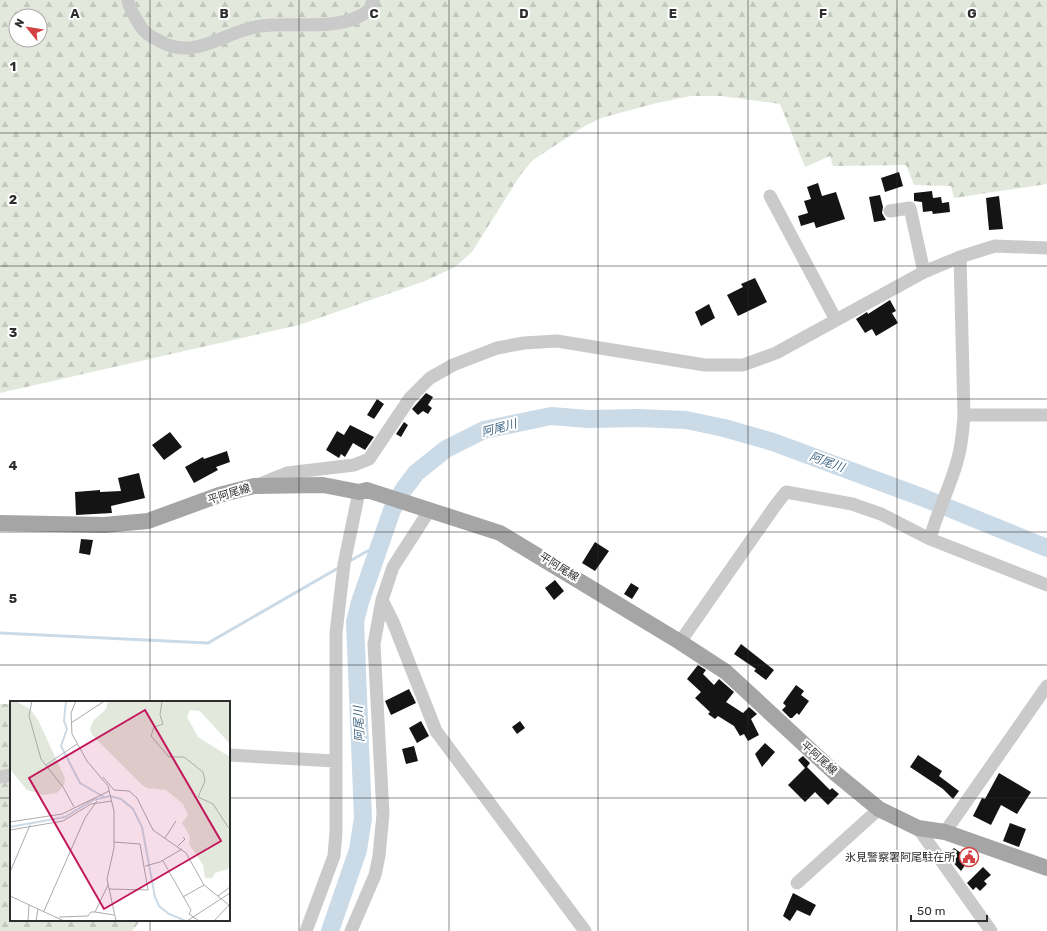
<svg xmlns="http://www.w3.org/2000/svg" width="1047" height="931" font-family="Rubik,'Noto Sans JP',sans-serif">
<defs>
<pattern id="forest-firs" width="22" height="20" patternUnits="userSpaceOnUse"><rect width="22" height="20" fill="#e2e9dc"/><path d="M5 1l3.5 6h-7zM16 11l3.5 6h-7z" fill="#c2c8bd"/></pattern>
</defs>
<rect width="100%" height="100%" fill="#fff"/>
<path fill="url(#forest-firs)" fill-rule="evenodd" d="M 0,0 L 1047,0 L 1047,184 L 954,198 L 951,186 L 914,185 L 906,165 L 833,166 L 830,156 L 805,167 L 780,104 L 721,96 L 691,96 L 657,103 L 601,118 L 583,127 L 533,160 L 521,174 L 472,252 L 455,267 L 425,281 L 299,325 L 0,393 ZM 16,16 L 40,16 L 40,40 L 16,40 Z
M 0,704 L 11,704 L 11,920 L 141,920 L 132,931 L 0,931 Z"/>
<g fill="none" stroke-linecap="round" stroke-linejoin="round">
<path stroke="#cadae7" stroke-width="3" d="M 348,562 L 380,544
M 0,633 L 208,643 L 340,567"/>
<path stroke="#cadae7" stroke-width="18" d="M 330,931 L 358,850 L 363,818 L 355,622 L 360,602 L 392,510 L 404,489 L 416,473 L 446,449 L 484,430 L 551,416 L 588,419 L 639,418 L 686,420 L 724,428 L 773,442 L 924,498 L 1047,548"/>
</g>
<path fill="#141414" d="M 899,172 L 903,186 L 885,192 L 881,178 Z
M 818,183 L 822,196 L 836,192 L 845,219 L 816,228 L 814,222 L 801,226 L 798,216 L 808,213 L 804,201 L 811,199 L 807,187 Z
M 932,191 L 933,198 L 941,197 L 942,203 L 949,202 L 950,212 L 933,214 L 932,211 L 923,212 L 922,202 L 914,201 L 914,193 Z
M 880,195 L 883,207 L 882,213 L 886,220 L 874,222 L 869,197 Z
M 999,196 L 1003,229 L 989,230 L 986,198 Z
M 755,278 L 767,302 L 738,316 L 727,295 L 743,287 L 741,284 Z
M 890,300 L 896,311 L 892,313 L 898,323 L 876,336 L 872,329 L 865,333 L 856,319 L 867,312 L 868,314 Z
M 709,304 L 715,318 L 701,326 L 695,312 Z
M 426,393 L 433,397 L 428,405 L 432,408 L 428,414 L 423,411 L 418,415 L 412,409 Z
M 377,399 L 384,404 L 374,419 L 367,415 Z
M 404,422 L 408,425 L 401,437 L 396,434 Z
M 350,425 L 374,437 L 365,450 L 353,443 L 345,457 L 341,454 L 339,458 L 326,450 L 337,431 L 344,435 Z
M 170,432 L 182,447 L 164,460 L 152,445 Z
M 227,451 L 230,462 L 216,467 L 218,470 L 194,483 L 185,467 L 203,457 L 204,459 Z
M 139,473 L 145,498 L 111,506 L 112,513 L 76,515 L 75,492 L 100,490 L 100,492 L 121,491 L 118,478 Z
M 81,539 L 93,540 L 90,555 L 79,553 Z
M 595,542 L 609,551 L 595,571 L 582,563 Z
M 555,580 L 564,591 L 554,600 L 545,588 Z
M 631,583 L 639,588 L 632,599 L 624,594 Z
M 741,644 L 774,670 L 766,680 L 754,671 L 756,669 L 734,654 Z
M 698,665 L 706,670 L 703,674 L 714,685 L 719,679 L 734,692 L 726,702 L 743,713 L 749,707 L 757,714 L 751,719 L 759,735 L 748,741 L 744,734 L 740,736 L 734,726 L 718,716 L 715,719 L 708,714 L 710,712 L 695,698 L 701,692 L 687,679 Z
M 796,685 L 804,691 L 801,695 L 809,701 L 799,715 L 797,713 L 792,718 L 790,718 L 782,710 L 786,706 L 783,703 Z
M 409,689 L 416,703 L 391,715 L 385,701 Z
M 421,721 L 429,736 L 417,743 L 409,728 Z
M 520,721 L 525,728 L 517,734 L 512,727 Z
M 765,743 L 775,752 L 762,767 L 755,754 Z
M 414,746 L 418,761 L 406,764 L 402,749 Z
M 918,755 L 942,771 L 939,776 L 959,791 L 953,799 L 943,789 L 910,767 Z
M 803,756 L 810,763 L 807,767 L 830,790 L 832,788 L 839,794 L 828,805 L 815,792 L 805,802 L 788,785 L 805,768 L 798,760 Z
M 999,773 L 1031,792 L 1017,814 L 1001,805 L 991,825 L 973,816 L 982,798 L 985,799 Z
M 1010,823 L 1026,829 L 1019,847 L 1003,841 Z
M 954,848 L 961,853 L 964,849 L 973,854 L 961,871 L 947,856 Z
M 983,867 L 991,875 L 984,881 L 987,884 L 980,891 L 976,887 L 973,890 L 967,883 Z
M 793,893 L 816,905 L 810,916 L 797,910 L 790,921 L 783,916 Z"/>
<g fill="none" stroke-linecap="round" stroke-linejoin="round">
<path stroke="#cacaca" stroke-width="13" d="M 128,0 C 129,9 136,19 141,27 C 145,33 151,37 158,40 C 194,63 225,30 261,26 C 295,21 339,33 368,11 C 370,9 372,3 373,0
M 770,196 L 836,320
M 890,211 L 910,208 L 924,272
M 964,415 L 1047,415
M 260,484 L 287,473 L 354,465 L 369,459 L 410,398 L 430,378 L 453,365 L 497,348 L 524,343 L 557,341 L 705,365 L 743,365 L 776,353 L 924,272 L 960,257 L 995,246 L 1047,248
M 930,539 C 937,511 951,486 958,458 C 962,444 963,429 964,415 L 960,257
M 382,600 L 393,622 L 436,731 L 585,931
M 680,642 L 775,506 L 786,492 L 852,504 L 881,514 L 930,539 L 1047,585
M 229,755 L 335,761
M 0,777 L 11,775
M 918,828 L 991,931
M 945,832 L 1047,686
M 797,883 L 879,809
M 306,931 L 334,856 L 336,832 L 336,633 L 344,564 L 359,492
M 351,931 L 375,875 L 379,856 L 383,814 L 374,644 L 382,600 L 393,567 L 429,511"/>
<path stroke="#a5a5a5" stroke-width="16" d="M 0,523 L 104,525 L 148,521 L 219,495 L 254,486 L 323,485 L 359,492 L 367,490 L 500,533 L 680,642 L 726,672 L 835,773 L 879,809 L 918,828 L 945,832 L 1047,868"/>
</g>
<path fill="none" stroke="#2d2d2d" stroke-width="1" stroke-opacity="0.55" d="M 150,0 L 150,702M 299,0 L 299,931M 449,0 L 449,931M 598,0 L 598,931M 748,0 L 748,931M 897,0 L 897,931M 0,133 L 1047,133M 0,266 L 1047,266M 0,399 L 1047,399M 0,532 L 1047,532M 0,665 L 1047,665M 0,798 L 11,798M 229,798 L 1047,798M 150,920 L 150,931"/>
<defs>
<g id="civic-ring" transform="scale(1)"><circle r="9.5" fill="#fff" stroke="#d34043" stroke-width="1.5"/><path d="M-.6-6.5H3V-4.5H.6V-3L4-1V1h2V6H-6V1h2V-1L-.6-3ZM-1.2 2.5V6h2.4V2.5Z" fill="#d34043"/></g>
</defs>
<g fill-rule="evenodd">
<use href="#civic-ring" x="969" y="857"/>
</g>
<g text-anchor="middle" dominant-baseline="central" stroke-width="4" stroke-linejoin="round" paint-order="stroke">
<g font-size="11" fill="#2d2d2d" stroke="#fff">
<text transform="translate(229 494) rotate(-17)">平阿尾線</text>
<text transform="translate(559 567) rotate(32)">平阿尾線</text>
<text transform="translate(819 758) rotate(42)">平阿尾線</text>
</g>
<g font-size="11" fill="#2d2d2d" stroke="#fff" text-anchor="end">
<text x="955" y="857">氷見警察署阿尾駐在所</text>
</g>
<g font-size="12" font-style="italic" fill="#436987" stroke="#fff">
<text transform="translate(499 428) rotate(-15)">阿尾川</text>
<text transform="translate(827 462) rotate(20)">阿尾川</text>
<text transform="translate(359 724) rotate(-93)">阿尾川</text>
</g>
</g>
<g transform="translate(10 701)">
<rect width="220" height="220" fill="#fff"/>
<path d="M 0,0 L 7,1 L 20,8 L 28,19 L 55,77 L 54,84 L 47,92 L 33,94 L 17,89 L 0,68 ZM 98,0 L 220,0 L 220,43 L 190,10 L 180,9 L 177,16 L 188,36 L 220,56 L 220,123 L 217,128 L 220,130 L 220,161 L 218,168 L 205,172 L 202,177 L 195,177 L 193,164 L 179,143 L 180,135 L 172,122 L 178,114 L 173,103 L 156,89 L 137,87 L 131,83 L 82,34 L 80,28 L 83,20 L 96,8 Z" fill="#e2e9dc"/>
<path fill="none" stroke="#cadae7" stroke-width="2" d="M 56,0 L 54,20 L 57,28 L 51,45 L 70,82 L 94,96M 0,126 L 55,116 L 83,99 L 100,95 L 111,98 L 123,108 L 132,126 L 145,196 L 149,205 L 159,213 L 176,220"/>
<path fill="none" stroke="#ababab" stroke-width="1" d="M 22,0 L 19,15 L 31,58 L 53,86 L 64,106M 66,0 L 61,12 L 62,33 L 77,60 L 98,85 L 104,110 L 104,147 L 97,178 L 106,220M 152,0 L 150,14 L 153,23 L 144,26 L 141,35 L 159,56 L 174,56 L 193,71 L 195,80 L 188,96 L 203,103 L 220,129M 61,22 L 93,1M 36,64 L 67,43M 93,76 L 104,89 L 119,90 L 127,97 L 143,129 L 176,152 L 194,184 L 219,204M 0,121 L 52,113 L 99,90M 0,129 L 53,120 L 81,103 L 102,100M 155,137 L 166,120M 168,145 L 175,138 L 173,136M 153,160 L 181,209 L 179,213 L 189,220M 135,165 L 150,161 L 172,148M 0,171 L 20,124M 98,184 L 85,211 L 104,214M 99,188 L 138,189 L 130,143 L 104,141M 0,195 L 54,220M 208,195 L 220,186M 173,196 L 194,184M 34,210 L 75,117 L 87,100M 49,216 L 78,215 L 81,211 L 85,211M 18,220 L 19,204M 26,220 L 28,208M 177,220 L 220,192M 204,220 L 220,203"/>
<path fill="#c2185b" fill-opacity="0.15" stroke="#c2185b" stroke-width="2" d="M 135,9 L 211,140 L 94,208 L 19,77 Z"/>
<rect width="220" height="220" fill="none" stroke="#2d2d2d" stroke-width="2"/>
</g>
<g font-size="13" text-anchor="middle" font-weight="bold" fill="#2d2d2d" stroke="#fff" stroke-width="4" stroke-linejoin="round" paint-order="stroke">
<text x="75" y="18">A</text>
<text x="224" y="18">B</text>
<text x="374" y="18">C</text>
<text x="524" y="18">D</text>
<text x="673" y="18">E</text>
<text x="823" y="18">F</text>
<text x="972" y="18">G</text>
<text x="13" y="71">1</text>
<text x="13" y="204">2</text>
<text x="13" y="337">3</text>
<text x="13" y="470">4</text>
<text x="13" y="603">5</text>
</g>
<g transform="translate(28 28) rotate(300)"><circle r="19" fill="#ffffff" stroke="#ababab"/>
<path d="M0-3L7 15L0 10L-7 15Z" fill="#d34043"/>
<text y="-6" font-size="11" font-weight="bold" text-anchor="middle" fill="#2d2d2d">N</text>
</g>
<path d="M911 915v6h76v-6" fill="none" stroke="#2d2d2d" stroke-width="2"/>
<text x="917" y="915" font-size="12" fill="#2d2d2d" stroke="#ffffff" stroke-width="3" paint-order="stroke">50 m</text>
</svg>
